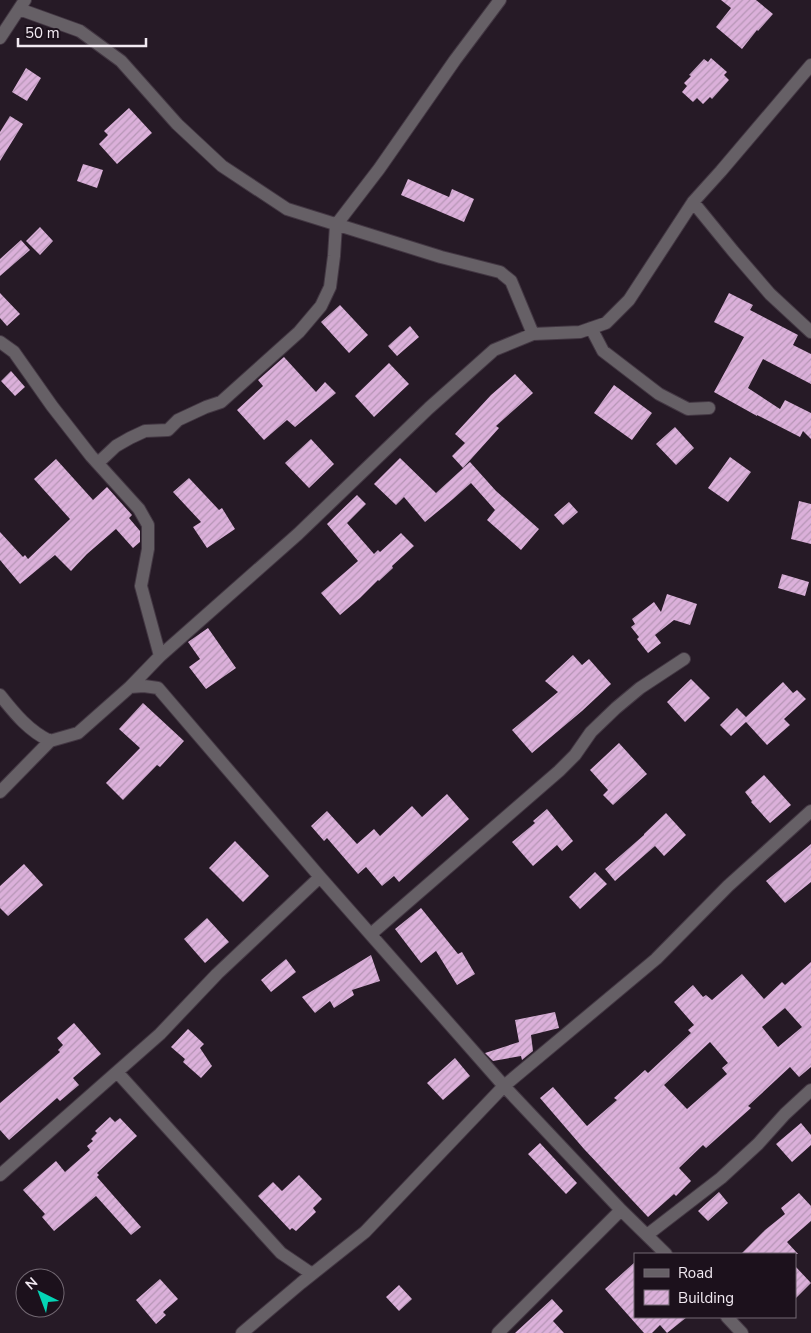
<svg xmlns="http://www.w3.org/2000/svg" width="811" height="1333" font-family="'Nunito Sans',sans-serif">
<defs>
<pattern id="building-hatch" width="6" height="6" patternUnits="userSpaceOnUse" patternTransform="scale(1.25)"><rect width="6" height="6" fill="#dbb0da"/><path d="M-1 1l2-2M0 6l6-6M5 7l2-2" fill="none" stroke="#b696b6"/></pattern>
</defs>
<rect width="100%" height="100%" fill="#261a26"/>
<path fill="url(#building-hatch)" fill-rule="evenodd" d="M 721,0 L 756,0 L 773,14 L 758,31 L 757,30 L 742,49 L 716,27 L 731,8 Z
M 711,58 L 727,72 L 724,75 L 729,80 L 712,99 L 710,97 L 703,104 L 697,98 L 693,102 L 682,92 L 687,86 L 684,83 L 691,76 L 689,75 L 704,59 L 708,62 Z
M 26,68 L 41,78 L 27,101 L 12,92 Z
M 129,108 L 152,133 L 117,164 L 99,144 L 108,135 L 104,131 Z
M 10,116 L 23,124 L 0,161 L 0,132 Z
M 83,164 L 103,170 L 97,188 L 77,181 Z
M 408,179 L 449,197 L 452,189 L 474,199 L 464,222 L 401,195 Z
M 40,227 L 53,241 L 40,255 L 26,241 Z
M 21,240 L 30,250 L 0,276 L 0,259 Z
M 0,293 L 20,314 L 7,326 L 0,318 Z
M 729,293 L 753,305 L 750,310 L 798,335 L 793,345 L 811,354 L 811,384 L 763,359 L 748,388 L 780,409 L 785,400 L 811,413 L 811,439 L 803,431 L 800,437 L 757,415 L 757,416 L 714,392 L 744,337 L 714,322 Z
M 340,305 L 368,335 L 349,353 L 321,322 Z
M 410,326 L 419,337 L 397,356 L 388,346 Z
M 284,357 L 316,392 L 325,382 L 336,393 L 295,427 L 287,420 L 264,440 L 237,410 L 263,386 L 258,380 Z
M 389,363 L 409,384 L 374,417 L 355,396 Z
M 11,371 L 25,387 L 15,396 L 1,381 Z
M 515,374 L 533,393 L 496,426 L 499,428 L 463,468 L 452,456 L 465,443 L 455,434 L 491,395 Z
M 614,385 L 652,413 L 632,440 L 594,413 Z
M 675,427 L 694,448 L 676,465 L 656,444 Z
M 311,439 L 334,464 L 309,488 L 285,463 Z
M 730,457 L 751,472 L 728,502 L 708,488 Z
M 400,458 L 436,493 L 470,462 L 496,491 L 539,529 L 521,550 L 487,520 L 495,510 L 471,483 L 453,499 L 425,522 L 404,497 L 396,505 L 374,484 Z
M 56,459 L 93,500 L 107,487 L 132,515 L 129,518 L 140,531 L 140,542 L 133,548 L 116,529 L 87,554 L 71,571 L 55,555 L 20,584 L 0,560 L 0,532 L 23,557 L 25,555 L 28,559 L 70,519 L 34,479 Z
M 189,478 L 219,510 L 222,508 L 235,529 L 207,548 L 193,527 L 201,522 L 173,492 Z
M 357,495 L 366,504 L 347,523 L 374,554 L 378,550 L 380,552 L 401,533 L 414,546 L 392,566 L 393,568 L 379,581 L 378,580 L 360,598 L 340,615 L 321,593 L 358,561 L 327,524 Z
M 799,501 L 811,504 L 811,544 L 791,539 Z
M 569,502 L 578,512 L 563,525 L 554,515 Z
M 782,574 L 809,582 L 805,596 L 778,588 Z
M 667,594 L 697,604 L 690,625 L 674,620 L 655,635 L 661,643 L 648,653 L 637,639 L 639,637 L 631,627 L 635,624 L 632,619 L 654,602 L 661,612 Z
M 208,628 L 236,668 L 206,689 L 189,667 L 200,659 L 188,642 Z
M 573,655 L 582,665 L 589,659 L 611,684 L 582,711 L 532,753 L 512,730 L 558,692 L 545,681 Z
M 691,679 L 710,698 L 685,722 L 667,702 Z
M 783,682 L 793,693 L 797,690 L 806,699 L 784,719 L 790,725 L 767,745 L 746,722 L 731,736 L 720,725 L 737,708 L 746,717 Z
M 143,703 L 184,741 L 160,767 L 157,765 L 123,800 L 106,783 L 140,748 L 119,729 Z
M 619,743 L 647,774 L 613,805 L 603,795 L 608,790 L 590,770 Z
M 764,775 L 791,805 L 770,823 L 751,802 L 752,801 L 745,792 Z
M 447,794 L 469,819 L 399,882 L 394,876 L 382,886 L 366,867 L 358,874 L 327,838 L 324,841 L 311,826 L 327,811 L 357,844 L 374,829 L 380,836 L 412,806 L 422,817 Z
M 547,809 L 573,841 L 562,851 L 557,845 L 533,866 L 512,842 L 535,823 L 533,821 Z
M 666,813 L 686,835 L 664,856 L 655,846 L 615,881 L 605,869 L 644,835 L 644,834 Z
M 235,841 L 269,876 L 243,902 L 209,868 Z
M 811,844 L 811,882 L 785,903 L 766,881 Z
M 24,864 L 43,885 L 8,916 L 0,908 L 0,886 Z
M 595,872 L 607,884 L 580,909 L 569,897 Z
M 421,908 L 458,954 L 462,952 L 475,974 L 457,985 L 436,951 L 421,963 L 395,929 Z
M 207,918 L 229,942 L 205,963 L 184,939 Z
M 371,955 L 380,981 L 352,990 L 354,995 L 334,1008 L 330,1001 L 315,1013 L 302,997 Z
M 286,959 L 296,972 L 271,992 L 261,980 Z
M 811,962 L 811,1067 L 799,1077 L 790,1067 L 748,1106 L 751,1108 L 706,1148 L 703,1145 L 679,1168 L 691,1181 L 676,1196 L 674,1194 L 648,1217 L 584,1149 L 540,1098 L 553,1087 L 587,1126 L 617,1100 L 614,1098 L 645,1070 L 648,1073 L 691,1033 L 688,1030 L 694,1025 L 674,1002 L 693,985 L 703,997 L 706,995 L 712,1000 L 742,974 L 764,999 L 782,982 L 785,985 ZM 785,1008 L 802,1027 L 778,1047 L 762,1027 ZM 710,1042 L 728,1063 L 722,1068 L 727,1074 L 687,1109 L 664,1085 Z
M 555,1012 L 559,1028 L 531,1035 L 533,1051 L 522,1060 L 521,1056 L 493,1061 L 485,1053 L 519,1042 L 515,1020 Z
M 74,1023 L 101,1054 L 73,1078 L 79,1085 L 60,1101 L 57,1098 L 9,1140 L 0,1130 L 0,1103 L 60,1052 L 58,1050 L 63,1045 L 57,1038 Z
M 188,1029 L 204,1044 L 200,1048 L 212,1066 L 201,1078 L 183,1062 L 185,1059 L 171,1047 Z
M 455,1058 L 470,1076 L 443,1100 L 427,1083 Z
M 110,1117 L 115,1122 L 120,1118 L 137,1136 L 97,1173 L 99,1175 L 97,1177 L 141,1227 L 131,1235 L 96,1196 L 54,1231 L 42,1217 L 45,1214 L 23,1190 L 56,1161 L 65,1172 L 90,1150 L 87,1146 L 93,1141 L 91,1139 L 97,1133 L 95,1131 Z
M 801,1123 L 811,1135 L 811,1145 L 792,1162 L 776,1144 Z
M 540,1143 L 577,1183 L 566,1194 L 528,1154 Z
M 299,1175 L 322,1199 L 313,1208 L 316,1212 L 296,1231 L 292,1228 L 290,1230 L 258,1196 L 273,1182 L 282,1191 Z
M 719,1192 L 728,1203 L 708,1221 L 698,1211 Z
M 799,1193 L 811,1206 L 811,1221 L 787,1242 L 798,1254 L 741,1254 L 765,1230 L 785,1214 L 781,1208 Z
M 635,1262 L 635,1317 L 687,1317 L 667,1333 L 660,1325 L 652,1333 L 644,1333 L 605,1289 Z
M 795,1266 L 811,1283 L 795,1299 Z
M 160,1279 L 178,1299 L 163,1312 L 166,1315 L 156,1324 L 136,1300 Z
M 399,1285 L 412,1299 L 399,1311 L 386,1297 Z
M 552,1299 L 563,1311 L 553,1321 L 564,1333 L 515,1333 Z"/>
<g fill="none" stroke-linecap="round" stroke-linejoin="round">
<g stroke="#433743" stroke-width="14">
<path id="street" d="M 19,9 L 80,31 L 121,61 L 177,124 L 222,166 L 287,209 L 441,257 L 500,272 L 511,281 L 533,334
M 0,38 L 25,0
M 693,202 L 733,251 L 770,294 L 811,332
M 591,328 L 603,351 L 659,394 L 688,409 L 709,408
M 0,342 L 14,352 L 52,406 L 91,456 L 139,509 L 148,525 L 148,549 L 141,586 L 160,656
M 98,463 L 116,446 L 130,438 L 145,431 L 168,430 L 178,420 L 206,407 L 221,402 L 299,332 L 321,306 L 330,287 L 334,256 L 336,225 L 379,169 L 455,60 L 500,0
M 130,687 L 160,656 L 298,534 L 429,408 L 494,350 L 533,334 L 580,332 L 606,323 L 629,300 L 693,202 L 721,171 L 811,65
M 0,695 C 15,714 29,731 50,741 L 78,733 L 130,687 L 144,686 L 158,688 L 320,877 L 504,1086 L 621,1210 L 666,1254
M 0,792 L 50,741
M 371,934 L 559,771 L 575,755 L 591,732 L 616,708 L 640,688 L 684,659
M 117,1072 L 281,1253 L 312,1274
M 0,1175 L 160,1034 L 217,974 L 320,877
M 647,1235 L 721,1178 L 758,1144 L 785,1114 L 811,1090
M 727,1317 L 742,1333
M 242,1333 L 301,1283 L 365,1232 L 504,1086 L 656,959 L 728,886 L 811,811
M 498,1333 L 621,1210"/>
</g>
<use href="#street" stroke="#666066" stroke-width="12"/>
</g>
<rect x="634" y="1253" width="162" height="65" fill="#1c111c" stroke="#726872"/>
<rect x="644" y="1269" width="25" height="8" fill="#666066" stroke="#726872"/>
<text x="678" y="1278" font-size="15" fill="#f2eaf2">Road</text>
<rect x="644" y="1290" width="25" height="15" fill="url(#building-hatch)" stroke="#726872"/>
<text x="678" y="1303" font-size="15" fill="#f2eaf2">Building</text>
<g transform="translate(40 1293) rotate(318)"><circle r="24" fill="#1c111c" stroke="#726872"/>
<path d="M0-4L9 19L0 12L-9 19Z" fill="#04d5b6"/>
<text y="-8" font-size="14" font-weight="bold" text-anchor="middle" fill="#f2eaf2">N</text>
</g>
<path d="M18 38v8h128v-8" fill="none" stroke="#f2eaf2" stroke-width="2.5"/>
<text x="25" y="38" font-size="15" fill="#f2eaf2" stroke="#1c111c" stroke-width="4" paint-order="stroke">50 m</text>
</svg>
